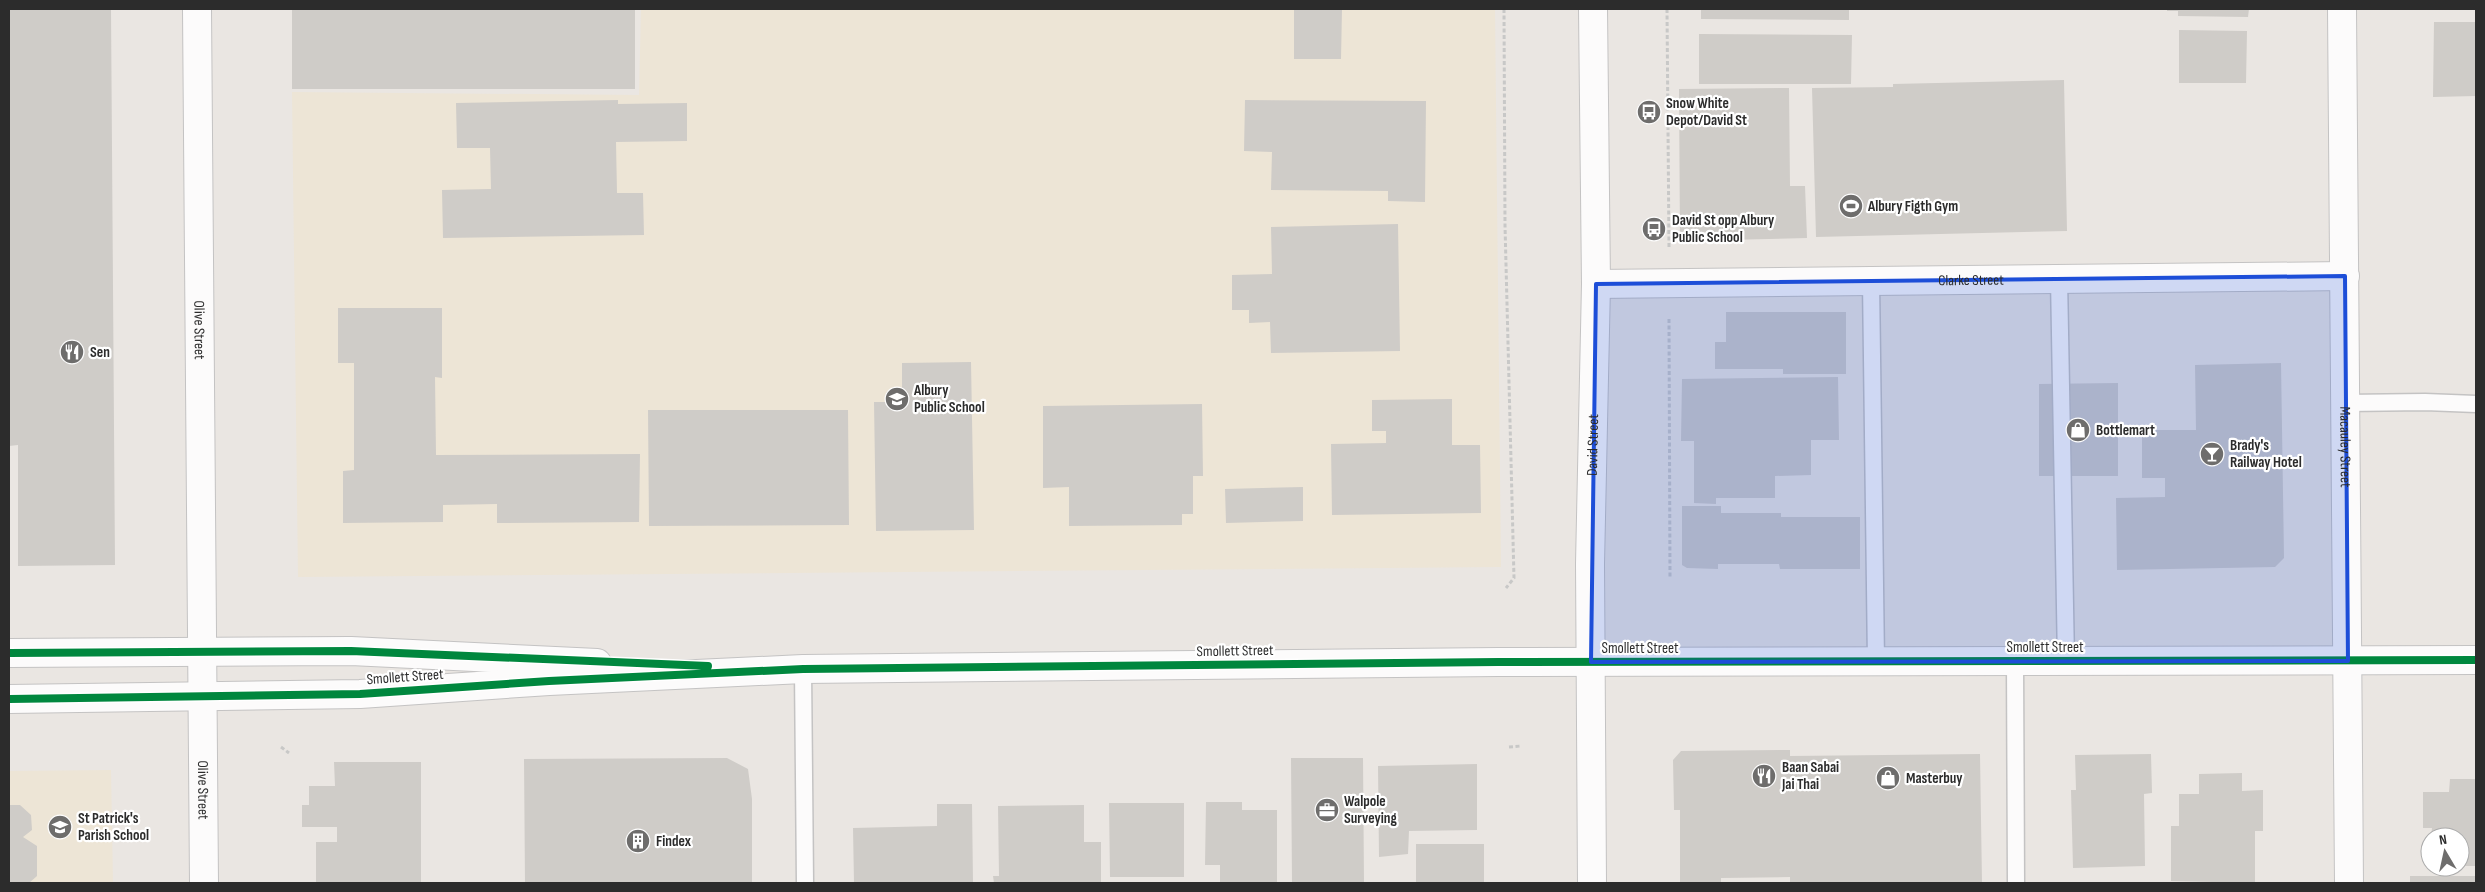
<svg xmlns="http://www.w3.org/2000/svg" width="2485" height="892" font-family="'Sofia Sans Condensed',sans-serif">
<rect width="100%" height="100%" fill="#eae6e2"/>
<path fill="#ede5d6" d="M 641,9 L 1495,9 L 1501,567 L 298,577 L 292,92 L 639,95 Z
M 111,770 L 113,883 L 9,883 L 9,771 Z"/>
<path fill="#cfccc8" d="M 9,9 L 111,9 L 115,565 L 18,566 L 18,445 L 9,446 Z
M 292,9 L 635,9 L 635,89 L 292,89 Z
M 1294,9 L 1342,9 L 1341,59 L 1294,59 Z
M 1701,9 L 1849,9 L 1849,20 L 1701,19 Z
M 2167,9 L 2249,9 L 2248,17 L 2178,16 L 2178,11 L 2167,11 Z
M 2434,22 L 2476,22 L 2476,96 L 2433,97 Z
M 2179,30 L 2247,31 L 2246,83 L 2179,83 Z
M 1699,34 L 1852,35 L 1851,84 L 1699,84 Z
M 2064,80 L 2067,231 L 1816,237 L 1812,88 L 1893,87 L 1893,84 Z
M 1789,88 L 1790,186 L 1805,186 L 1807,238 L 1680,241 L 1679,89 Z
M 618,100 L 618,104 L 687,103 L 687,141 L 616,142 L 617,193 L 643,193 L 644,235 L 443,238 L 442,190 L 491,189 L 490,148 L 457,148 L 456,103 Z
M 1245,100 L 1426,101 L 1425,202 L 1388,201 L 1388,191 L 1271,190 L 1272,152 L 1244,151 Z
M 1398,224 L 1400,351 L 1271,353 L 1270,322 L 1249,323 L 1249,310 L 1232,310 L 1232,275 L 1272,274 L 1271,227 Z
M 338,308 L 442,308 L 442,378 L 435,377 L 436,455 L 640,454 L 639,522 L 497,523 L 497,504 L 443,505 L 443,522 L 343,523 L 343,471 L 354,470 L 354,363 L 338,363 Z
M 1726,312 L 1846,312 L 1846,374 L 1783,374 L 1783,369 L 1715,369 L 1715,342 L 1726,342 Z
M 971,362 L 974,530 L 876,531 L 874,402 L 902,402 L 902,363 Z
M 2281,363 L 2284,558 L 2275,567 L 2117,570 L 2116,498 L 2165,497 L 2165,478 L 2142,478 L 2142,430 L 2196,430 L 2195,365 Z
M 1838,377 L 1839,440 L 1811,440 L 1811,475 L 1775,476 L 1775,498 L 1716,498 L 1716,504 L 1694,503 L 1694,441 L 1681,441 L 1682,379 Z
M 2118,383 L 2118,476 L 2039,476 L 2039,384 Z
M 1452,399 L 1452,445 L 1480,445 L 1481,513 L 1332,515 L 1331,444 L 1386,443 L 1386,431 L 1372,431 L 1372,400 Z
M 1202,404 L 1203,476 L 1193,476 L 1193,514 L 1182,514 L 1182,525 L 1069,526 L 1069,487 L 1043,488 L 1043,406 Z
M 648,410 L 848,410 L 849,525 L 649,526 Z
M 1303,487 L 1303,521 L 1226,523 L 1225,489 Z
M 1682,506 L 1721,506 L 1721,513 L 1781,513 L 1781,517 L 1860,517 L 1860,569 L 1780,569 L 1779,564 L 1718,564 L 1718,569 L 1687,568 L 1682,565 Z
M 1790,750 L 1790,756 L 1980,754 L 1982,883 L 1790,883 L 1790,877 L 1721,878 L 1721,883 L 1680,883 L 1680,810 L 1674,810 L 1673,760 L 1681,751 Z
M 2151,754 L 2152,793 L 2144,794 L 2145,866 L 2073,868 L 2071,790 L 2076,790 L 2075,755 Z
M 727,758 L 748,769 L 752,799 L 752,883 L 525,883 L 524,759 Z
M 1291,758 L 1363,758 L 1364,883 L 1292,883 Z
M 334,762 L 421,762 L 421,883 L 316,883 L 316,842 L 337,842 L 337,827 L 302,827 L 302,805 L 309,805 L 309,786 L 335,786 Z
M 1477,764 L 1477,830 L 1409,831 L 1408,854 L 1379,857 L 1378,766 Z
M 2242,773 L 2242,791 L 2263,790 L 2263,831 L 2255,831 L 2255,883 L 2171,881 L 2171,826 L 2179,826 L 2179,794 L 2199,794 L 2199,774 Z
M 2450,779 L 2476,779 L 2476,866 L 2460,866 L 2460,837 L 2431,837 L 2432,828 L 2423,828 L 2423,792 L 2449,792 Z
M 1206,802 L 1242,802 L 1242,810 L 1277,810 L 1277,883 L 1220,883 L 1220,865 L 1205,865 Z
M 1109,803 L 1184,803 L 1184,877 L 1110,877 Z
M 937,804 L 972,804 L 973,883 L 854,883 L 853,828 L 937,826 Z
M 9,805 L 20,805 L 31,815 L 32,830 L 23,837 L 37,846 L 37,876 L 29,883 L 9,883 Z
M 1084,805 L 1084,842 L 1101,842 L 1101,883 L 994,883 L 993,876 L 999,876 L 998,806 Z
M 1416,844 L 1484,844 L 1484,883 L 1416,883 Z
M 2410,876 L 2476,876 L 2476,883 L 2410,883 Z"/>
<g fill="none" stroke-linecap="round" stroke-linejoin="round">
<g stroke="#c4c3c3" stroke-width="19">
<path id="lane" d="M 2059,278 L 2066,661
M 1871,281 L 1876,662
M 2346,403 L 2425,402 L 2476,404
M 2015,661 L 2016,883
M 803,669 L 805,883"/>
</g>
<g stroke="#c4c3c3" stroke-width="30">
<g id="street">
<path id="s1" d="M 2342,9 L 2349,883"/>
<path id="s2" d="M 1596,284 L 2345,276"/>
</g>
</g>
<g stroke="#c4c3c3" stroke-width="30">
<g id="secondary">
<path id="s3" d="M 197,9 L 204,883"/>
<path d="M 9,653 L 351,651 L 597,663"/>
<path d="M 9,699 L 360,694 L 549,681 L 803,669 L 1498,662 L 2476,660"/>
<path id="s4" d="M 1592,883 L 1590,564 L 1596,284 L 1593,9"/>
</g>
</g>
<path stroke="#c8c8c7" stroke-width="3" stroke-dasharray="4 2.5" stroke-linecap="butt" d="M 1504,9 L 1505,225 L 1514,578 L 1506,588
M 1667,9 L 1669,248
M 1669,319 L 1670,579
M 281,747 L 289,753
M 1509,747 L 1521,746"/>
<use href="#lane" stroke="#fcfbfb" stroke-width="16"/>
<use href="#street" stroke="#fcfbfb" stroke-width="28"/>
<use href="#secondary" stroke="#fcfbfb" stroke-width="28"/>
<g stroke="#fff" stroke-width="11">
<path id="cycleway" d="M 9,653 L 351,651 L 708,666
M 9,699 L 360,694 L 549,681 L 803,669 L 1498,662 L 2476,660"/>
</g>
<use href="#cycleway" stroke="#00873e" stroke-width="8"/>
</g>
<path fill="#1d4ed8" fill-opacity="0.2" stroke="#1d4ed8" stroke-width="4" stroke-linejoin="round" d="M 2345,276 L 2348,661 L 1591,662 L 1596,284 Z"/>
<defs>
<g id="bus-disc" transform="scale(1.25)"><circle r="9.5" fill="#6e6d6c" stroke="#fff"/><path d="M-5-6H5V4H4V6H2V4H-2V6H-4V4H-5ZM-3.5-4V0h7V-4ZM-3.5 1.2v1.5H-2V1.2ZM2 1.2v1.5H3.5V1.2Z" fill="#fff"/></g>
<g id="stadium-disc" transform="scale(1.25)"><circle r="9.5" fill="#6e6d6c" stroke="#fff"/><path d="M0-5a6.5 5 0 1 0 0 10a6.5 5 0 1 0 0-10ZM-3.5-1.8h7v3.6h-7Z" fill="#fff"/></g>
<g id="restaurant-disc" transform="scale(1.25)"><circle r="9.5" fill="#6e6d6c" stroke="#fff"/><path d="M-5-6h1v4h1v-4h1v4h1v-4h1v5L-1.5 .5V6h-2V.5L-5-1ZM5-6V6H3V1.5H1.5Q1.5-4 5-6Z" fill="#fff"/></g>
<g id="school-disc" transform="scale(1.25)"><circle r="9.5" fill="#6e6d6c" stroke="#fff"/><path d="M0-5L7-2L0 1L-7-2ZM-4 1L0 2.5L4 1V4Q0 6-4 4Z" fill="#fff"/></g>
<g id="shop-disc" transform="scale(1.25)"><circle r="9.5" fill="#6e6d6c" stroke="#fff"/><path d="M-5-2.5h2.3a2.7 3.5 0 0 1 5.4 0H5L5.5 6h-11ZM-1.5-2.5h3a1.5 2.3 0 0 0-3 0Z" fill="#fff"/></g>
<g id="bar-disc" transform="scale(1.25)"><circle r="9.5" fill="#6e6d6c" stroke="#fff"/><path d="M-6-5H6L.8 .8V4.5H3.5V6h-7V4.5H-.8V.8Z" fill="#fff"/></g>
<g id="office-disc" transform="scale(1.25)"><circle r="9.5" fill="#6e6d6c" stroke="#fff"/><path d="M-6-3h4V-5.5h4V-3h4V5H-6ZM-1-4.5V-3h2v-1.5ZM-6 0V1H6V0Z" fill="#fff"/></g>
<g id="building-disc" transform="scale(1.25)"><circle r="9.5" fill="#6e6d6c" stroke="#fff"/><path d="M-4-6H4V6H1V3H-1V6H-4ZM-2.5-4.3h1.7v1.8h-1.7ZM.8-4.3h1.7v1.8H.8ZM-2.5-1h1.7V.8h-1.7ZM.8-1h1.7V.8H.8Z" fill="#fff"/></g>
</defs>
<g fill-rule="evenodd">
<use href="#bus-disc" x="1649" y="112"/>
<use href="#stadium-disc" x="1851" y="206"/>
<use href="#bus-disc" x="1654" y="229"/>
<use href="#restaurant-disc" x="72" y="352"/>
<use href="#school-disc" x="897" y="399"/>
<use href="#shop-disc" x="2078" y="430"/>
<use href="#bar-disc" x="2212" y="454"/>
<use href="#restaurant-disc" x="1764" y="776"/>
<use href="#shop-disc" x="1888" y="778"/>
<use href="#office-disc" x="1327" y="810"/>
<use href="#school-disc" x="60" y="827"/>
<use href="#building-disc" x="638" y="841"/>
</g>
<g text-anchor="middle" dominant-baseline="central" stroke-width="4.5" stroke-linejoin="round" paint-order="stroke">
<g font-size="15" font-weight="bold" fill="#2c2c2c" stroke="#fff" text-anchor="start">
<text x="1666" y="103">Snow White<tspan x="1666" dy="17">Depot/David St</tspan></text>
<text x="1868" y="206">Albury Figth Gym</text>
<text x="1672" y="220">David St opp Albury<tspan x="1672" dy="17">Public School</tspan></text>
<text x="90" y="352">Sen</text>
<text x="914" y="390">Albury<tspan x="914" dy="17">Public School</tspan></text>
<text x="2096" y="430">Bottlemart</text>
<text x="2230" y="445">Brady's<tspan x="2230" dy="17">Railway Hotel</tspan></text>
<text x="1782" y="767">Baan Sabai<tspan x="1782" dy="17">Jai Thai</tspan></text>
<text x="1906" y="778">Masterbuy</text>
<text x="1344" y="801">Walpole<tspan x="1344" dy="17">Surveying</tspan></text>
<text x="78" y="818">St Patrick's<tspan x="78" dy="17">Parish School</tspan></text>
<text x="656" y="841">Findex</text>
</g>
<g font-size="15" fill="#2c2c2c" stroke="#fff">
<text stroke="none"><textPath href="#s2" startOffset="375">Clarke Street</textPath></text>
<text stroke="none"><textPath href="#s3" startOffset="321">Olive Street</textPath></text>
<text stroke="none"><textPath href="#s4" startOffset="438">David Street</textPath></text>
<text stroke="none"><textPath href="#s1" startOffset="438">Macauley Street</textPath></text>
<text x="2045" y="647">Smollett Street</text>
<text x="1640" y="648">Smollett Street</text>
<text transform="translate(1235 651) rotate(-1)">Smollett Street</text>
<text transform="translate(405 677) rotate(-4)">Smollett Street</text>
<text stroke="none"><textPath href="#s3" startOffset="781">Olive Street</textPath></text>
</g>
</g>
<rect width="2485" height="892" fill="none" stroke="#2c2c2c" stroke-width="20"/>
<g transform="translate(2445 852) rotate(351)"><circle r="24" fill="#ffffff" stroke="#ababab"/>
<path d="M0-4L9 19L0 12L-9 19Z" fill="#6e6d6c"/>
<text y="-8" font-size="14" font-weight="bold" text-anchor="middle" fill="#2c2c2c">N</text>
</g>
</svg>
